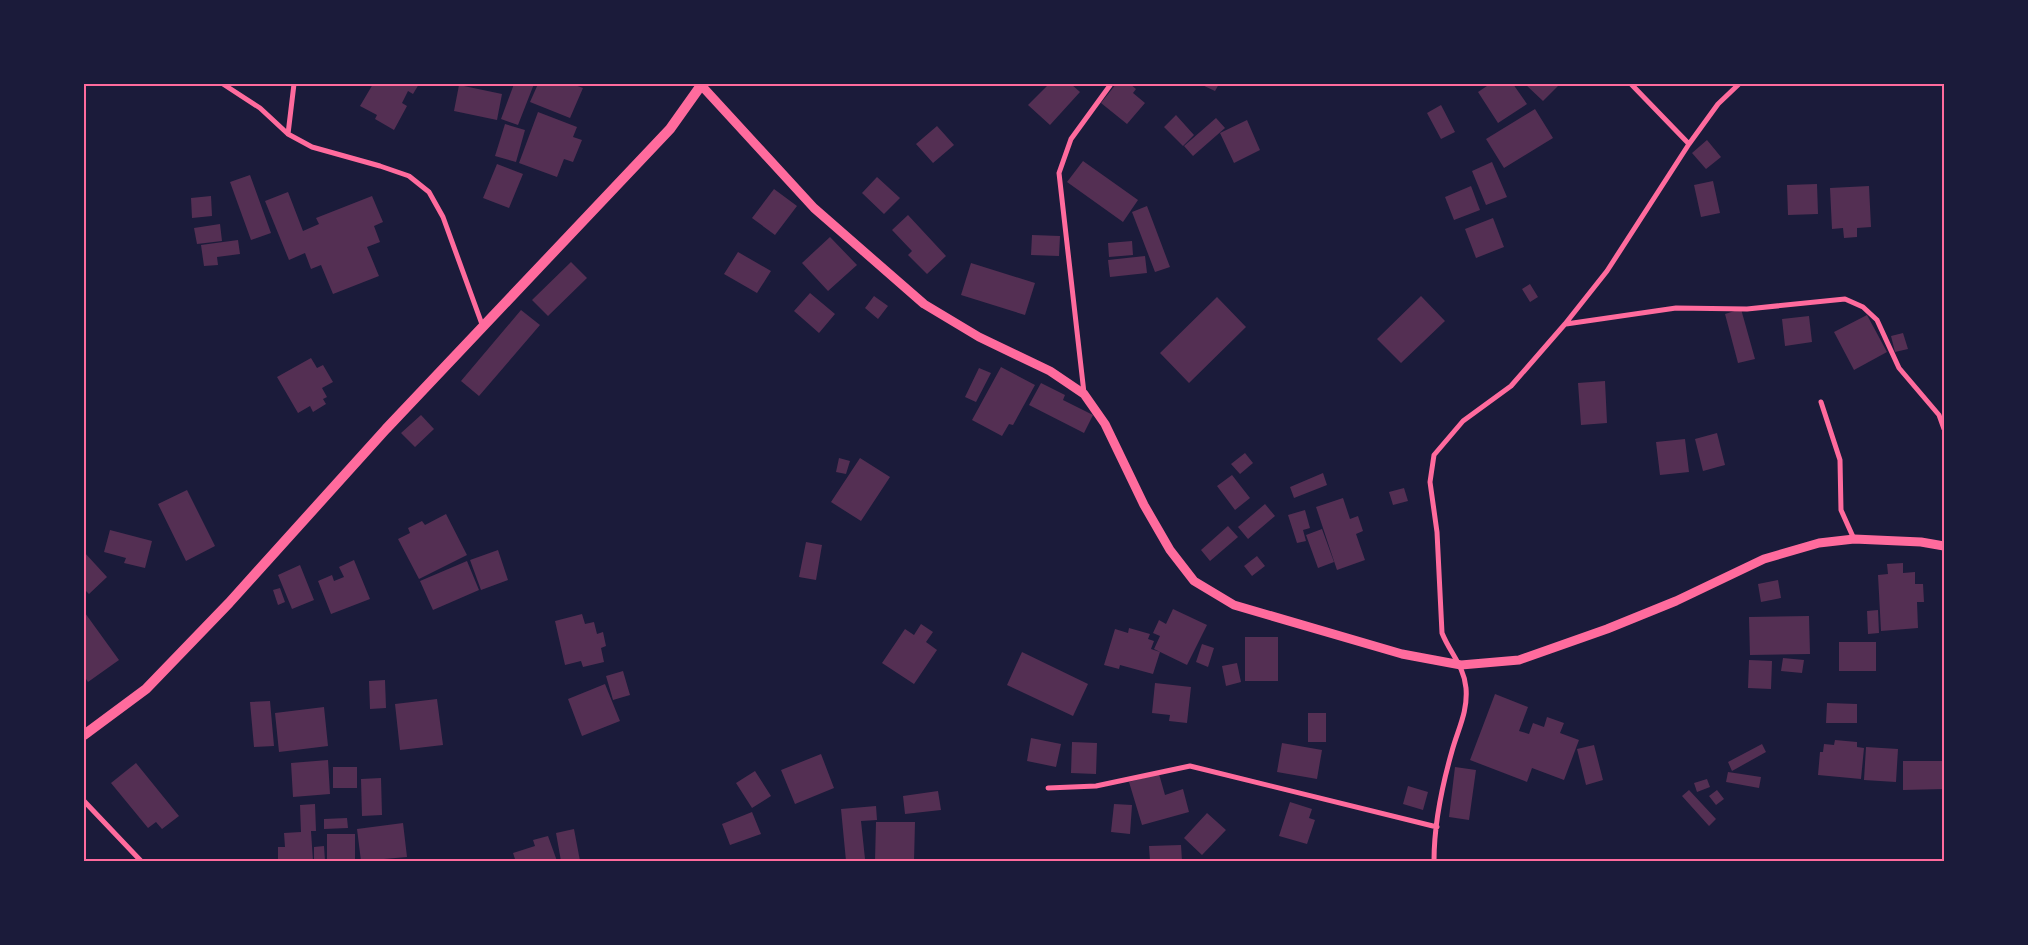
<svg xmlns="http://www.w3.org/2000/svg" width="2028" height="945" font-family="'Varela Round',sans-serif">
<rect width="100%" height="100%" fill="#1b1b3a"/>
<path fill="#542f53" d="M 373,84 L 419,84 L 413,94 L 408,91 L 402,103 L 407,106 L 394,130 L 375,119 L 377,115 L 360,106 Z
M 514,84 L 534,84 L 518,125 L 501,119 Z
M 538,84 L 572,84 L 583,88 L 570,118 L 530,102 Z
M 1049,84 L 1071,84 L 1080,92 L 1050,125 L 1028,105 Z
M 1116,84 L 1130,84 L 1136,89 L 1133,93 L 1145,103 L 1127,124 L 1101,103 Z
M 1200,84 L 1219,84 L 1215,91 Z
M 1490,84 L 1513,84 L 1527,104 L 1498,123 L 1478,92 Z
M 1525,84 L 1558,84 L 1559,85 L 1543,101 Z
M 459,85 L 502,94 L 497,120 L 454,111 Z
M 1441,105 L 1455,132 L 1441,139 L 1427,113 Z
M 1535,109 L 1553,138 L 1504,168 L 1486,139 Z
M 538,112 L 577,127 L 573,137 L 582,140 L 573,162 L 564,159 L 557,177 L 519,163 Z
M 1176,115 L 1194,135 L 1183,146 L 1164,127 Z
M 1216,118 L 1225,128 L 1193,156 L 1184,146 Z
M 1247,120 L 1260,150 L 1234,163 L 1220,133 Z
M 505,124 L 525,130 L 516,162 L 495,156 Z
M 937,126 L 954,145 L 933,163 L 916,144 Z
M 1707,140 L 1721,157 L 1706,169 L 1692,153 Z
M 1083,161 L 1138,200 L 1123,222 L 1067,182 Z
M 1492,162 L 1507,197 L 1486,205 L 1472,171 Z
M 497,164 L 523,174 L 509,208 L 483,198 Z
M 250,175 L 271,233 L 251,240 L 230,182 Z
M 877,177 L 900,198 L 884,214 L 862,193 Z
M 1713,181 L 1720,213 L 1701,217 L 1694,185 Z
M 1817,184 L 1818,214 L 1788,215 L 1787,185 Z
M 1471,186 L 1480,210 L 1454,220 L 1445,197 Z
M 1869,186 L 1871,227 L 1857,228 L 1857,237 L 1844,238 L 1843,228 L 1832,229 L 1830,188 Z
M 774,189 L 797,206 L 775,235 L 752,218 Z
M 288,192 L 303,231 L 319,224 L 316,218 L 372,196 L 383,222 L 374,226 L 380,242 L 367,247 L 379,276 L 333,294 L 321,265 L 311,269 L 305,253 L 289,260 L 265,201 Z
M 211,196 L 212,216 L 192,218 L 191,198 Z
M 1147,206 L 1170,267 L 1155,272 L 1132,212 Z
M 908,215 L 946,256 L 927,274 L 908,255 L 912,251 L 892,230 Z
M 1493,218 L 1504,247 L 1476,258 L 1465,229 Z
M 220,224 L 222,241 L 197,244 L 194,228 Z
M 1032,235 L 1060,236 L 1059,256 L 1031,255 Z
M 830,237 L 857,265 L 828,291 L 802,263 Z
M 238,240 L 240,254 L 217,257 L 218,265 L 204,266 L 201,245 Z
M 1132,241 L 1133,255 L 1109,257 L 1108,243 Z
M 738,252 L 771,271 L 757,293 L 724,274 Z
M 1145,256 L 1147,273 L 1110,277 L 1108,260 Z
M 571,262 L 587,278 L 548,316 L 532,300 Z
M 971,263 L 1035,283 L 1025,315 L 961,295 Z
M 1530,284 L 1538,297 L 1530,302 L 1522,289 Z
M 810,293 L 835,314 L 819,333 L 794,311 Z
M 874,296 L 888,306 L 878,319 L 865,308 Z
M 1421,296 L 1445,321 L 1401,363 L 1377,339 Z
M 1217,297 L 1246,327 L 1189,383 L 1160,353 Z
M 1741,309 L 1755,359 L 1738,363 L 1725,314 Z
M 521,310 L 540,325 L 479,396 L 461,381 Z
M 1867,315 L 1887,352 L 1854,370 L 1834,332 Z
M 1809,316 L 1812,342 L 1785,346 L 1782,319 Z
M 1903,333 L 1908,349 L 1895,352 L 1891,336 Z
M 311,358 L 317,368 L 323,365 L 333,382 L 322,388 L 327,397 L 323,399 L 326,404 L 313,412 L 310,406 L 298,413 L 277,377 Z
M 1001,367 L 1035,385 L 1013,425 L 1009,424 L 1002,436 L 972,420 Z
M 979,368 L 991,373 L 976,402 L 965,397 Z
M 1605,381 L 1607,423 L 1581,425 L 1578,383 Z
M 1041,383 L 1065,395 L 1063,400 L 1093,415 L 1084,433 L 1029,405 Z
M 421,415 L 434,429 L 415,447 L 401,433 Z
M 1717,433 L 1725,465 L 1703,471 L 1695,439 Z
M 1685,439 L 1689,472 L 1660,475 L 1656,442 Z
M 1245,453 L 1253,463 L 1240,474 L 1231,464 Z
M 839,458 L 850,461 L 846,474 L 836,472 Z
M 860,458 L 890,477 L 861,521 L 831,502 Z
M 1323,473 L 1327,485 L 1294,498 L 1290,487 Z
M 1232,475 L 1250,498 L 1235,510 L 1217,486 Z
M 1404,488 L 1408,501 L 1393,505 L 1389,492 Z
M 187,490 L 215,546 L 186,561 L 158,504 Z
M 1343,498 L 1350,519 L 1358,516 L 1363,531 L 1356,534 L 1365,560 L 1337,570 L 1316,507 Z
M 1265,504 L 1275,516 L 1248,539 L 1238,527 Z
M 1305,510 L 1310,528 L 1303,530 L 1306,541 L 1297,543 L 1288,515 Z
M 446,514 L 467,555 L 419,579 L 398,539 L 410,533 L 408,528 L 422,521 L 425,525 Z
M 1228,526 L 1238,537 L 1210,561 L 1201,550 Z
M 1322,529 L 1334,562 L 1318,568 L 1306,535 Z
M 110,530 L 152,541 L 145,568 L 124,563 L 126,558 L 104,552 Z
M 806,542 L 822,545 L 816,580 L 799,577 Z
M 498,550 L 508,580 L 481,590 L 470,560 Z
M 84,552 L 107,577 L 89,594 L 84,589 Z
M 1257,556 L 1265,566 L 1252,576 L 1244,566 Z
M 354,560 L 370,599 L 331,614 L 318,581 L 332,575 L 334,581 L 344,577 L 339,567 Z
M 467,561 L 479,590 L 433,610 L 420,581 Z
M 1903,563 L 1903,573 L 1915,572 L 1915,584 L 1923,584 L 1924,602 L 1917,602 L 1918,628 L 1881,631 L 1878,575 L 1888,574 L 1887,564 Z
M 300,565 L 314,600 L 292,609 L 278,575 Z
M 1778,580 L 1781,598 L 1761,602 L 1758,584 Z
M 280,588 L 285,602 L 278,605 L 273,590 Z
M 1173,609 L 1207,625 L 1187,665 L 1154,649 L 1160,636 L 1153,633 L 1159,620 L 1166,624 Z
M 1878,610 L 1879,633 L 1868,634 L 1867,611 Z
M 85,613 L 119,660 L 88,682 L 84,676 Z
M 582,614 L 585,624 L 594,622 L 597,634 L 603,632 L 606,646 L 601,648 L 604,662 L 583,667 L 581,661 L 565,665 L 555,621 Z
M 1809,616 L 1810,654 L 1750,655 L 1749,617 Z
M 921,624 L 933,632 L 926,642 L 937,650 L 914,684 L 882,663 L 905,629 L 914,635 Z
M 1129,628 L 1150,634 L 1148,639 L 1154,641 L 1151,649 L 1160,652 L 1153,674 L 1120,665 L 1119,669 L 1104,665 L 1115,629 L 1128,633 Z
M 1245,637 L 1278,637 L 1278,681 L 1245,681 Z
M 1839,642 L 1876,642 L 1876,671 L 1839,671 Z
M 1202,644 L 1214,648 L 1208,667 L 1196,662 Z
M 1022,652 L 1088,684 L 1073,716 L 1007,685 Z
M 1783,658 L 1804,660 L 1802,673 L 1781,671 Z
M 1749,660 L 1772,661 L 1771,689 L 1748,688 Z
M 1237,663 L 1241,682 L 1226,686 L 1222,666 Z
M 623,671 L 630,695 L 613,700 L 606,676 Z
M 385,680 L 386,708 L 370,709 L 369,681 Z
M 1155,683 L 1191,687 L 1187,723 L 1169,721 L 1170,715 L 1152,713 Z
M 605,684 L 620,721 L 582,736 L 568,699 Z
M 1495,694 L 1528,707 L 1519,731 L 1529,734 L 1533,723 L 1544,727 L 1547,717 L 1564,723 L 1560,733 L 1579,740 L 1564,780 L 1532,768 L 1527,782 L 1470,760 Z
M 437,699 L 443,745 L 400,750 L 395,704 Z
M 270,701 L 274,746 L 254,747 L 250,702 Z
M 1827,703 L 1857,704 L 1857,723 L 1826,723 Z
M 324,707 L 328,746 L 279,752 L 275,713 Z
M 1308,713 L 1326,713 L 1326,742 L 1308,742 Z
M 1031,738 L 1061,744 L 1056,767 L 1027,761 Z
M 1835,740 L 1857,742 L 1857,747 L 1864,748 L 1861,779 L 1818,775 L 1820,752 L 1823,752 L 1824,744 L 1834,745 Z
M 1072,742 L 1097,743 L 1096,774 L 1071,773 Z
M 1282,743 L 1322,750 L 1317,779 L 1277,772 Z
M 1762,744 L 1766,752 L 1732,771 L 1728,762 Z
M 1594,745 L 1603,780 L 1586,785 L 1577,749 Z
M 1866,747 L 1898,749 L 1896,782 L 1864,780 Z
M 821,754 L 834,788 L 795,804 L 781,770 Z
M 328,760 L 330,794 L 293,797 L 291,763 Z
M 1903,761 L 1944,761 L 1944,789 L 1903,790 Z
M 136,763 L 179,816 L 162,829 L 156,822 L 148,828 L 111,783 Z
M 333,767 L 357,767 L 357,788 L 333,788 Z
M 1455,767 L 1476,770 L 1469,820 L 1449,817 Z
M 755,771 L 771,796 L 752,808 L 736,783 Z
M 1728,772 L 1761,777 L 1759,788 L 1726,782 Z
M 1159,774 L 1165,795 L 1183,789 L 1189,812 L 1142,825 L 1129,782 Z
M 381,778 L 382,815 L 362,816 L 361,779 Z
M 1707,779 L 1710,787 L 1697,792 L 1694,783 Z
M 1408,786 L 1428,792 L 1423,810 L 1403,804 Z
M 1689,790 L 1716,819 L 1709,826 L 1682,796 Z
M 1717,790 L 1724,799 L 1716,805 L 1709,796 Z
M 938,791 L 941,810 L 905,814 L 903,796 Z
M 1290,802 L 1312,809 L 1309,818 L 1315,820 L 1307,844 L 1279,836 Z
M 315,804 L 316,831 L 311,831 L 313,861 L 278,861 L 278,847 L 285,847 L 284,833 L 301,832 L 300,805 Z
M 1114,804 L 1132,805 L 1130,834 L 1111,832 Z
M 876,806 L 877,820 L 861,821 L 865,859 L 846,861 L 841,809 Z
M 752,812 L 761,834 L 730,845 L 722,824 Z
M 1207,813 L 1226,830 L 1202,855 L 1184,838 Z
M 347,818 L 348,828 L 324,829 L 324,819 Z
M 876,822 L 915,822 L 914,861 L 875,861 Z
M 403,823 L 407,857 L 361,861 L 357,829 Z
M 574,829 L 580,861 L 561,861 L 556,833 Z
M 327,834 L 355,834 L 355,861 L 327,861 Z
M 548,836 L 557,861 L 509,861 L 515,859 L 513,853 L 535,846 L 533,840 Z
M 1181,845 L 1182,861 L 1150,861 L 1149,846 Z
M 324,846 L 325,861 L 314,861 L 314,847 Z"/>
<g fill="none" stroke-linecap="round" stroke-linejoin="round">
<path stroke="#ff6b9d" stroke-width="5" d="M 223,84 L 260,108 L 288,134 L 312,147 L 380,166 L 409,176 L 429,192 L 443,217 L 483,327
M 1631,84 L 1689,144
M 288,134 L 294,84
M 1566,324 L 1676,308 L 1747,309 L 1845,299 L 1863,307 L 1877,320 L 1899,368 L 1939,415 L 1944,429
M 1084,393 L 1059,173 L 1071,139 L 1111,84
M 1821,402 L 1840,460 L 1841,510 L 1854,539
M 1048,788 L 1096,786 L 1190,766 L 1437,827
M 84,801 L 141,861
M 1434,861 C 1434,825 1442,786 1452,751 C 1458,729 1468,712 1466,688 C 1464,666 1450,653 1442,633 L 1437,532 L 1430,482 L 1434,455 L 1463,421 L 1511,386 L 1565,324 L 1607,271 L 1689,144 L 1718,104 L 1739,84"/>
<path stroke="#ff6b9d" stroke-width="9" d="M 701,85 L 814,208 L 924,304 L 979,337 L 1050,371 L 1084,394 L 1105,424 L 1144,505 L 1170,550 L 1194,581 L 1234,605 L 1402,654 L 1461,665 L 1519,660 L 1607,629 L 1676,601 L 1764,559 L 1819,543 L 1854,539 L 1921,542 L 1944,546"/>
<path stroke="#ff6b9d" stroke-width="10" d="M 84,735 L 146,689 L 229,603 L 386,429 L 670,129 L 702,84"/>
</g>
<rect width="2028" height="945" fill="none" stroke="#1b1b3a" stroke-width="170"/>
<rect x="85" y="85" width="1858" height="775" fill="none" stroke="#ff6b9d" stroke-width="2"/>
</svg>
